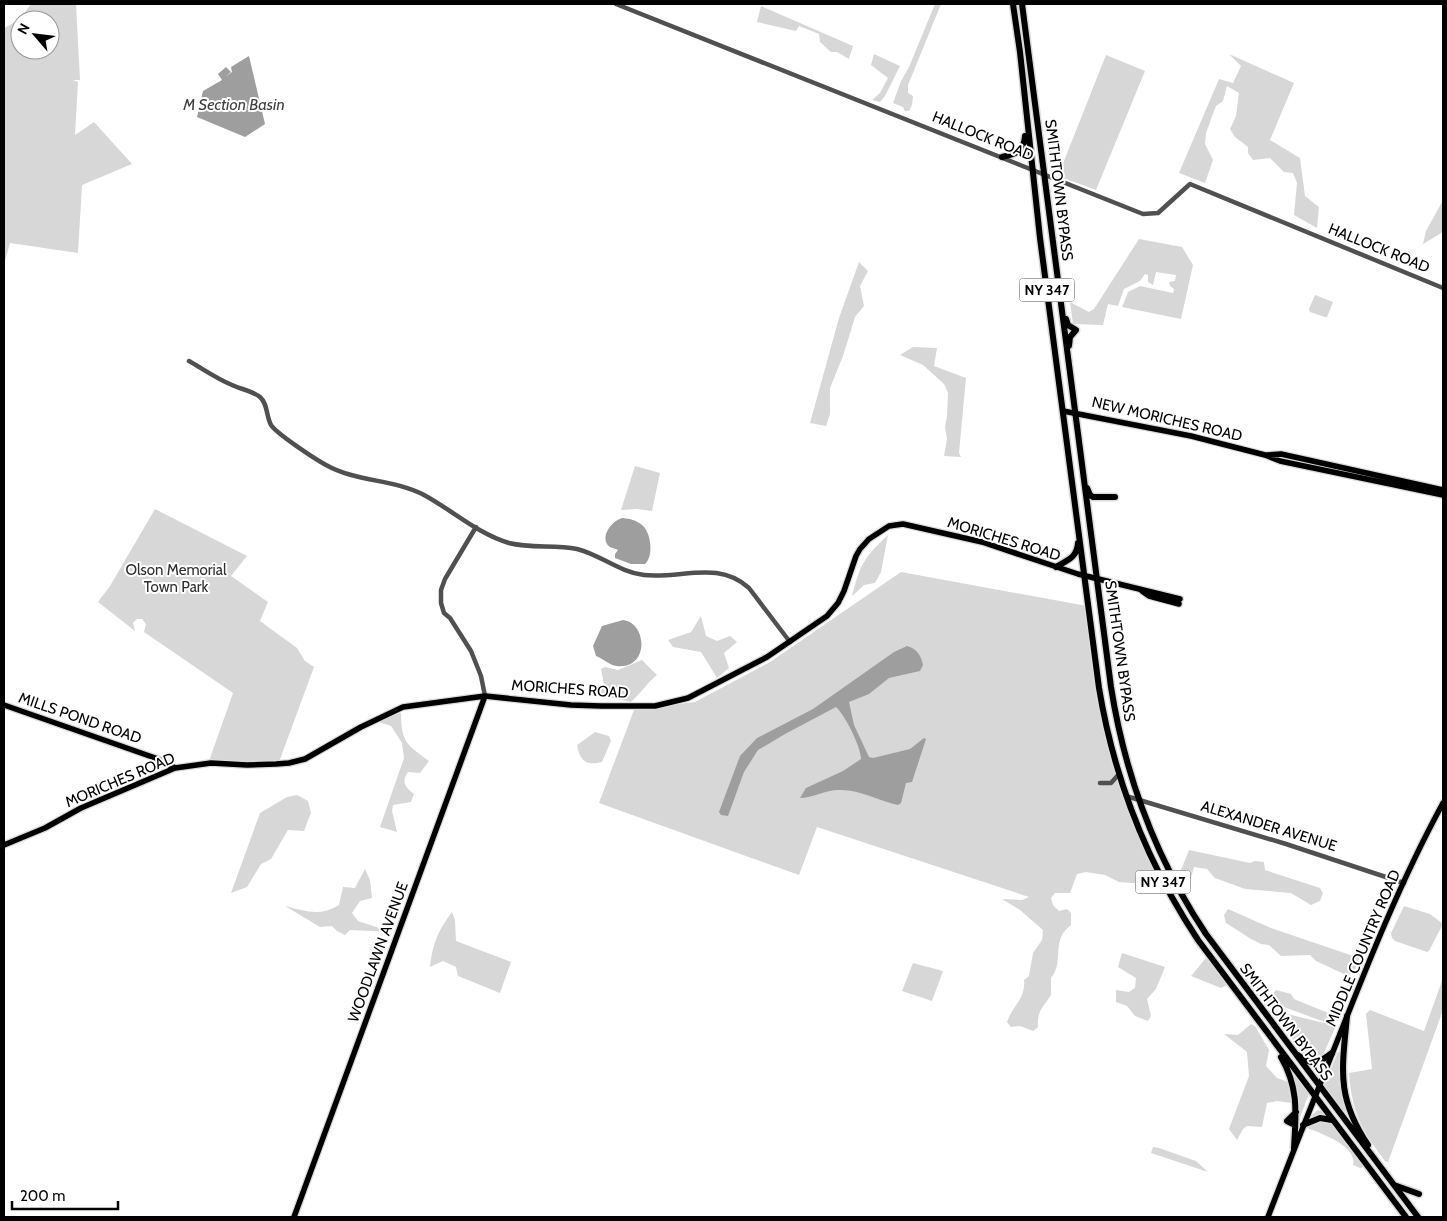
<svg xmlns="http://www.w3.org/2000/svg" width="1447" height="1221" font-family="Cabin,sans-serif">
<rect width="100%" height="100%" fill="#fff"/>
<path fill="#d7d7d7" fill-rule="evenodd" d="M 31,4 L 76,4 L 80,80 L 73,80 L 78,82 L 75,135 L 94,122 L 132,164 L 82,185 L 78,253 L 10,243 L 4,264 L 4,28 L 19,20 ZM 20,20 L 50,20 L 50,50 L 20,50 Z
M 935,4 L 941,4 L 908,85 L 908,93 L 913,96 L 912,105 L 909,111 L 905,111 L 903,107 L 893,103 L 901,81 L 909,67 Z
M 761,6 L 853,46 L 849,59 L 837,52 L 831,52 L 820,42 L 819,34 L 799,26 L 796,31 L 757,22 Z
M 874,54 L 900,66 L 885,96 L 880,102 L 872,100 L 880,93 L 888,78 L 871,65 Z
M 1229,54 L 1294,83 L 1270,140 L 1300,158 L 1305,196 L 1319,207 L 1317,228 L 1294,215 L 1297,183 L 1293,173 L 1284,172 L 1270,158 L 1253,160 L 1248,153 L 1248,147 L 1235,137 L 1230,129 L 1236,116 L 1239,93 L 1227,86 L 1223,101 L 1216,106 L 1206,133 L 1205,144 L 1213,160 L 1205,183 L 1179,173 L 1219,79 L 1233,83 L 1241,66 Z
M 1106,55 L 1145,71 L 1096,190 L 1058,176 Z
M 1443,200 L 1443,232 L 1423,244 L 1426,231 Z
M 1139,239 L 1182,247 L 1193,265 L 1181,319 L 1122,307 L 1128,292 L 1140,286 L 1173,293 L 1174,289 L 1170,286 L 1169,282 L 1175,281 L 1176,275 L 1156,272 L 1153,285 L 1148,282 L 1148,275 L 1145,274 L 1140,281 L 1124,289 L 1118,306 L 1108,304 L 1103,325 L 1073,324 L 1070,302 L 1089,312 L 1094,309 Z
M 859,262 L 868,271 L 860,286 L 864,306 L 855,317 L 843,356 L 830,388 L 830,414 L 826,426 L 810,423 L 839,318 Z
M 1315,295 L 1333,302 L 1327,317 L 1325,317 L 1310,312 L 1309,309 Z
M 913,347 L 937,348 L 934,366 L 966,378 L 959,453 L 961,457 L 944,456 L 947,439 L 945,427 L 947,416 L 948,393 L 944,384 L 923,365 L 900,355 Z
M 635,466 L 660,473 L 652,511 L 637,509 L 621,510 Z
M 155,509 L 247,556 L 231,576 L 268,602 L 260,621 L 297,648 L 305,661 L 314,667 L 279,762 L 209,761 L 233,693 L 144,632 L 146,624 L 142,619 L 137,619 L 133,623 L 135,631 L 98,602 L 110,586 Z
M 888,535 L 881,572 L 875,583 L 864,585 L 852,596 C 860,565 864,557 888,535 Z
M 901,572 L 1087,606 L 1110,749 L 1146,853 L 1145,853 L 1164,891 L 1145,884 L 1119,882 L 1105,875 L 1086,872 L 1077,874 L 1070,893 L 1055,893 L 1051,898 L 1053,905 L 1059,911 L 1067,909 L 1071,913 L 1071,925 C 1050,940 1065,962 1051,978 L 1051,995 C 1043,1008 1037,1010 1038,1027 L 1033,1031 L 1020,1026 L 1011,1027 L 1007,1022 C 1012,1006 1026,999 1024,980 L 1029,976 L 1033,953 L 1042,940 L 1043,930 L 1020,910 L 1002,899 L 1022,900 L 1029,897 L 817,827 L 799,875 L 599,803 L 634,710 L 695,702 L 770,662 Z
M 701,616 L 706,636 L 717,641 L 730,636 L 737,642 L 724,653 L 729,668 L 717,678 L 701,652 L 673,647 L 668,640 L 691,632 Z
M 642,660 L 657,675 C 647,683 641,693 631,702 L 599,695 L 604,685 L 601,669 L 605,667 L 618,670 Z
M 401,713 C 401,742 407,745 429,761 L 420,773 L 408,772 C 401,782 405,787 414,794 L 411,802 L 393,805 L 392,811 L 397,832 L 380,827 L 404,758 L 402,743 L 391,726 L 379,722 L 391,715 Z
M 595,732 L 609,736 L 611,741 L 602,762 C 586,766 580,761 577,745 Z
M 297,795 L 308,801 L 311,813 L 304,831 L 288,830 L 271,859 L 261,864 L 247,887 L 231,893 L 260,813 L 287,797 Z
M 1189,850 L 1250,863 L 1255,861 L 1264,862 L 1265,870 L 1320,888 L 1323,893 L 1320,901 L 1311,905 L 1291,893 L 1245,889 L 1215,878 L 1207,869 L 1194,867 L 1190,881 L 1181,870 Z
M 365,869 L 370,880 L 372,898 L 360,901 L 352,913 L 358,921 L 391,932 L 350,930 L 345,935 L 337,931 L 332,926 L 320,927 L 285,906 C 306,911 319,917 339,905 L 343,887 L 355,888 Z
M 1404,906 L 1430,914 L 1443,924 L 1429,951 L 1427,952 L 1395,941 L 1392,938 L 1391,933 Z
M 1228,909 L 1271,928 L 1359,958 L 1354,973 L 1346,975 L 1316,961 L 1310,955 L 1281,956 L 1269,945 L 1261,944 L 1251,939 L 1226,923 L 1224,915 Z
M 452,912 L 455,920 L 456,941 L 511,962 L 500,993 L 458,976 L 456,967 L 443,961 L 430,967 C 433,942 438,931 452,912 Z
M 1122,953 L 1165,967 L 1156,989 L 1147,999 L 1151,1016 L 1148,1021 L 1135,1016 L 1127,1006 L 1116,1002 L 1116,990 L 1129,992 L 1135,988 L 1136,978 L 1118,967 Z
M 1206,958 L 1227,985 L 1221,988 L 1191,976 Z
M 913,963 L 943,971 L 932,1001 L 902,991 Z
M 1443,978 L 1443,1010 L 1388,1162 L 1385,1161 C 1362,1130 1352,1113 1349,1073 L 1372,1069 L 1366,1014 L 1370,1010 L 1424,1031 Z
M 1276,990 L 1291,994 L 1294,999 L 1338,1017 L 1338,1020 L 1330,1024 L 1276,1004 L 1269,1007 L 1265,1000 L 1268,999 Z
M 1271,1010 L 1336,1026 L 1319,1064 L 1315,1066 L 1311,1064 Z
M 1251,1024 L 1255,1026 L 1269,1050 L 1266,1066 L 1277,1078 L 1288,1082 L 1291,1103 L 1277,1101 L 1267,1103 L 1262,1127 L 1247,1126 L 1243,1129 L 1237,1140 L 1229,1129 L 1249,1076 L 1247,1052 L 1224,1034 L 1238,1035 Z
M 1338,1052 L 1340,1052 L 1339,1082 L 1346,1114 L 1324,1085 Z
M 1290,1065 L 1310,1091 L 1296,1128 L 1296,1089 Z
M 1318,1110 L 1323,1112 L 1363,1164 L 1363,1167 L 1360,1168 L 1353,1165 C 1358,1146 1320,1133 1307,1128 L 1313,1114 Z
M 1153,1147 L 1159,1148 L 1196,1161 L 1208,1172 L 1151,1153 Z"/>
<path fill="#9e9e9e" d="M 249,56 L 265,124 L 245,137 L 197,117 L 203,91 L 222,80 L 218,74 L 226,67 L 231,72 L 225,77 L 232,72 L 231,67 Z
M 623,518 C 630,519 636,520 642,525 C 651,532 654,556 645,564 L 631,564 L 615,558 L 615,554 L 618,550 C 614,548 609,548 607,544 C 601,534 614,519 623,518 Z
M 623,620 C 648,623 649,670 617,666 C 609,665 604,659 596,656 L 593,646 L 602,626 Z
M 907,646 C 917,649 921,655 923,665 L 920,671 L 889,678 L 869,694 L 849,702 L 854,725 L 869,757 L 873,758 L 910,749 L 924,738 L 926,739 L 912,782 L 906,783 L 901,803 L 898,805 C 879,801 861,790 841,790 C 827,789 813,798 800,798 L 806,788 L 843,771 L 861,759 C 861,747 845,715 836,707 L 785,734 L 758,750 L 744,772 L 728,816 L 721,815 L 719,812 L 740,756 L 757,738 L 813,709 L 894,652 Z"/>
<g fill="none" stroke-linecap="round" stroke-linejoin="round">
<g stroke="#dbdbdb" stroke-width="8">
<path id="major" d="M 1063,411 L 1191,436 L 1265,455 L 1280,461 L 1443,495
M 1267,455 L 1281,454 L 1443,490
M 1142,591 L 1149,596 L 1179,604
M 4,705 L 161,760 L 175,768
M 4,845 L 45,828 L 81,808 L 175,768 L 211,763 L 247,765 L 276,764 L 289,763 L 305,759 L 361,727 L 403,707 L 485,696 L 571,705 L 601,706 L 655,706 L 688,698 L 767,657 L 827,616 L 838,603 L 844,591 L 856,556 L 860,549 L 869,539 L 889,526 L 903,524 L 982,542 L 1078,574 L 1180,599
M 294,1217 L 485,696
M 1268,1217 C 1290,1159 1313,1102 1336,1044 C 1368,963 1401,880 1443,803"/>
</g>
<g stroke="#dbdbdb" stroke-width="9">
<path id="highway" d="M 1013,4 L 1020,52 L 1040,238 L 1099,688 C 1114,779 1147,863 1198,940 L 1406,1217
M 1022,4 L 1111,687 C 1125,776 1156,859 1206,934 L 1418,1217
M 1002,157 C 1016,154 1024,152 1025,136
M 1066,319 L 1068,325 L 1076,330 L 1070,337 L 1069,346
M 1087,488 L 1090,495 L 1093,497 L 1115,497
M 1056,567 C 1067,560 1077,558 1078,543
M 1347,1016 C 1342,1070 1336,1097 1368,1145
M 1298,1055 C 1313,1067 1319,1063 1332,1053
M 1281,1057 C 1299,1088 1296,1114 1294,1148
M 1295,1125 L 1287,1121 L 1296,1112
M 1303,1125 L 1320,1118 L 1332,1120
M 1394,1185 L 1419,1194"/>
</g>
<path stroke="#505050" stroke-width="4.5" d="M 616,4 L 1143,214 L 1158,213 L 1190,184 L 1443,288
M 189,361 C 203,369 217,379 232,385 C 240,389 253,391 260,397 C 268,404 266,416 271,425 C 277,434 315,459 326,465 C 356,482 394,479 424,495 C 452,510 478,534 509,543 C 532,549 555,544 577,549 C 601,555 619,572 644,575 C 682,579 718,560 749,588 L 790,642
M 476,527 L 445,579 L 441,590 L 441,603 L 444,613 L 450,618 L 471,651 L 481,676 L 485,696
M 1100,783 L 1111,783 L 1119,774
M 1126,796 L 1286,844 L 1404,883"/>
<use href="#major" stroke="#000" stroke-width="5.5"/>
<use href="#highway" stroke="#000" stroke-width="6"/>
</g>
<g text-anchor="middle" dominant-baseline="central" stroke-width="4" stroke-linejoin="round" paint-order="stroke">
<g fill="#fff" stroke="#4c4c4c" stroke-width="1">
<rect x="1019.5" y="278.5" width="55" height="23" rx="4"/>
<rect x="1135.5" y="870.5" width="55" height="23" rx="4"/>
</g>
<g font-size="14" font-weight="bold" fill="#000">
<text x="1047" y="290">NY 347</text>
<text x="1163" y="882">NY 347</text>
</g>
<g font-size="15" fill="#000" stroke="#fff">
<text transform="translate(983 136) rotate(22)">HALLOCK ROAD</text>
<text transform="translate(1059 190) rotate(83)">SMITHTOWN BYPASS</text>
<text transform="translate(1379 248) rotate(22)">HALLOCK ROAD</text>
<text transform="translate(1167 419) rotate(13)">NEW MORICHES ROAD</text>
<text transform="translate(1004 539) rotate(17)">MORICHES ROAD</text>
<text transform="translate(1120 651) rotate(82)">SMITHTOWN BYPASS</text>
<text transform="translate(570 689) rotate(4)">MORICHES ROAD</text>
<text transform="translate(80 718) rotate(19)">MILLS POND ROAD</text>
<text transform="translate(120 780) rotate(-23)">MORICHES ROAD</text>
<text transform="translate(1269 826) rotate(17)">ALEXANDER AVENUE</text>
<text transform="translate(1363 948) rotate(-67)">MIDDLE COUNTRY ROAD</text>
<text transform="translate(378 952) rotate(-70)">WOODLAWN AVENUE</text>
<text transform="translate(1286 1022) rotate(53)">SMITHTOWN BYPASS</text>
</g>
<g font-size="15" fill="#2e2e2e" stroke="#fff">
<text x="176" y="570">Olson Memorial<tspan x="176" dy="17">Town Park</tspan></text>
</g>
<g font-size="16" font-style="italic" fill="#3f3f3f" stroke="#fff">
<text x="234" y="104">M Section Basin</text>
</g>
</g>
<rect width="1447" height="1221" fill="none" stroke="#000000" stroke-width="10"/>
<g transform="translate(35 35) rotate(298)"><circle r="24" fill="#ffffff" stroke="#999999"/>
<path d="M0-4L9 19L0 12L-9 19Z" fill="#000000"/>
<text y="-8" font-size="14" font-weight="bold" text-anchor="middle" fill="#000000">N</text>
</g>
<path d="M12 1201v8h106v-8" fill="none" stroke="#000000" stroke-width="2.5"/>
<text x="20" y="1201" font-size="15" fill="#000000" stroke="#ffffff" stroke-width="4" paint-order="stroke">200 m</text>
</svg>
